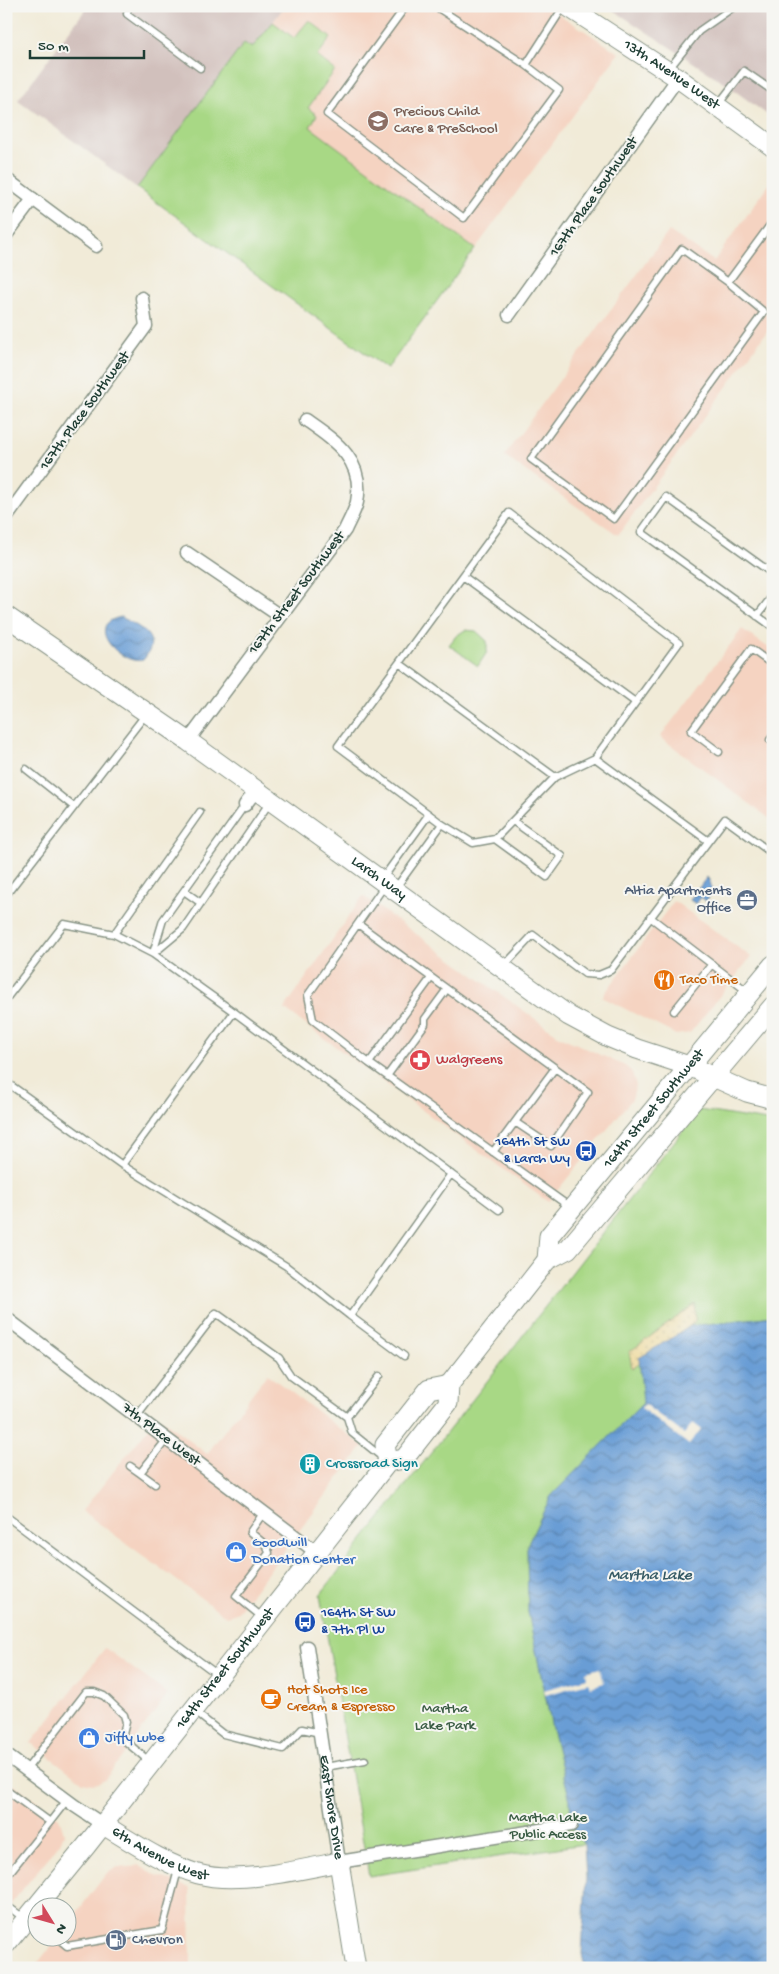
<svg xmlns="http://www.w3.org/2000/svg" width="779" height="1974" font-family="'Gochi Hand',sans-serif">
<defs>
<pattern id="sand-dots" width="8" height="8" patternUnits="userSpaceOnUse" patternTransform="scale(1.25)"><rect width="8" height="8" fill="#eeda9e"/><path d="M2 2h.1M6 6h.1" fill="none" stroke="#ccbc89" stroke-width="1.8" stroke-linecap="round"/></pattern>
<pattern id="water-waves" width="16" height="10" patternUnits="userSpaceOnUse" patternTransform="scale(1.25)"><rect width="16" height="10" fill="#699dd5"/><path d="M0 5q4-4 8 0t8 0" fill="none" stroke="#5681ae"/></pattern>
</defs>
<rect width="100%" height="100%" fill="#f6f6f2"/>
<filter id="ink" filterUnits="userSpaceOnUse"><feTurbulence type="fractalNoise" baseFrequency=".02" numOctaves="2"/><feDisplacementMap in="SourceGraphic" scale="10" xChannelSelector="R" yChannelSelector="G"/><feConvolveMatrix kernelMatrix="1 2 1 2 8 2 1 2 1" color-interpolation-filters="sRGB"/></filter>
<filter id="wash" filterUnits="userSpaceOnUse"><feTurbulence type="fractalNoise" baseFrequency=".0096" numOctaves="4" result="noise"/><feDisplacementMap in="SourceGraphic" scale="20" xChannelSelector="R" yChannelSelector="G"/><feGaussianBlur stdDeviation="1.12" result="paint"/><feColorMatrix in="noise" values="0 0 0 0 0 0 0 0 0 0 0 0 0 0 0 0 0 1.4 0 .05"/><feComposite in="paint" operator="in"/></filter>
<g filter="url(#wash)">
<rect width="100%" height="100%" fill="#f1ebd8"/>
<path fill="#f5d3c1" d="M 285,6 L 546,6 L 619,53 L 387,369 L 137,188 Z
M 773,179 L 773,322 L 771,326 L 618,535 L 504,456 L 669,231 L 714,261 Z
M 742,629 L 773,651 L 773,821 L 660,737 Z
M 363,896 L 559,1036 L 625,1066 L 631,1071 L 636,1085 L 632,1099 L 548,1202 L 284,1009 Z
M 674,901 L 751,957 L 690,1033 L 676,1035 L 602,997 Z
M 267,1374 L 363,1446 L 238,1612 L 227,1617 L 82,1511 L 158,1416 L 207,1454 Z
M 105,1648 L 168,1694 L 105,1780 L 99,1783 L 92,1784 L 83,1782 L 31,1743 Z
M 6,1779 L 59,1817 L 64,1833 L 60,1843 L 6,1910 Z
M 138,1865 L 158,1876 L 190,1888 L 191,1968 L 34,1968 L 58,1937 L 68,1936 L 68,1924 L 106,1874 L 118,1867 L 130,1868 Z"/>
<path fill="#d1c0bc" d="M 88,6 L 285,6 L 252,49 L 244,43 L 137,188 L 18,100 Z
M 607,6 L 773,6 L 773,119 L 723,82 Z"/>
<path fill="#a8d885" stroke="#648a5c" d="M 309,20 L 331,38 L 317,56 L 335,70 L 308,108 L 317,115 L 310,127 L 475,249 L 387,369 L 137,188 L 244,43 L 252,48 L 273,22 L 294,38 Z
M 465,630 L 476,631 L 487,641 L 487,652 L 478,666 L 449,645 L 456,636 Z
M 699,1110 L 773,1122 L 773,1316 L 691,1326 L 644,1403 L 551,1496 L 527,1546 L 528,1612 L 552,1728 L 570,1800 L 571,1825 L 584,1844 L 369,1876 L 320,1595 Z"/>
<path fill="url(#sand-dots)" stroke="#868c69" d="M 695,1304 L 695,1322 L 632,1368 L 629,1352 Z"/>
<path fill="url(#water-waves)" stroke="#446d84" d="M 121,617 C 141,628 163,637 143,660 C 121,666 82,624 121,617 Z
M 707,877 C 713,885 713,893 706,901 L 701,897 L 696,904 L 690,900 Z
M 773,1316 L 773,1968 L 585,1968 L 582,1954 L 586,1878 L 584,1844 L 571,1825 L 570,1800 L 552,1728 L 528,1612 L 527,1546 L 551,1496 L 643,1403 L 639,1358 L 691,1326 Z"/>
<path fill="#f1ebd8" d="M 644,1404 L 684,1434 L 693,1423 L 701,1429 L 689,1445 L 641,1408 Z
M 600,1668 L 604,1683 L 590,1687 L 588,1683 L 545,1695 L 544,1690 L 587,1678 L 586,1672 Z"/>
</g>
<g filter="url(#ink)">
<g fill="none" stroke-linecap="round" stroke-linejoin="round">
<g stroke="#889486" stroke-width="9">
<path id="lane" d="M 128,6 L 127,14 L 200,68
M 406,6 L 327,114 L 464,218 L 559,90 L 526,65 L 435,6
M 526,65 L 564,6
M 668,70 L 699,31 L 735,6
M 717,106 L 744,71 L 773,91
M 682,249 L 728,282 L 764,312 L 614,519 L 531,459 Z
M 728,282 L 773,221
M 509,513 L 679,643 L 595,758 L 555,777 L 495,839 L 473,843 L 442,824 L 338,746 Z
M 773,574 L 666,497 L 641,532 L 773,627
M 463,576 L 635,702
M 757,616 L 773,595
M 399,663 L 555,777
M 773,736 L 770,740 L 773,742
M 719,752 L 691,731 L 751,649 L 773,665
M 595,758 L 707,840
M 26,769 L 74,807
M 495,839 L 547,877 L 562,856 L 513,821
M 383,878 L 429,814
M 385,885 L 308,995 L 313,1020 L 369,1063 L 570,1207
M 395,889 L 442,824
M 184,891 L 201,903
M 6,895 L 146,714
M 650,917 L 748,992
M 358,924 L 588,1092 L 551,1146 L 515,1122 L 493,1152
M 114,934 L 153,954 L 234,1012 L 499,1210
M 153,953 L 163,920 L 245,805
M 153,954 L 183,929 L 270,802
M 503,967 L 533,935 L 585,974 L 599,975 L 611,970 L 725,819 L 773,854
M 6,999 L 64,924 L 114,934 L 200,812
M 674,1011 L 712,964
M 234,1012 L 122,1165 L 286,1266 L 350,1316
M 369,1063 L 431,978
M 387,1076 L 425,1024 L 425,1019 L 447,989
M 6,1082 L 122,1165
M 515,1122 L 555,1068
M 404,1356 L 350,1316 L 451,1174
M 379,1376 L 347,1417 L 352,1433 L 383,1458
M 137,1416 L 216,1313 L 279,1358 L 291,1376 L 347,1417
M 130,1466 L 140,1473
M 155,1484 L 140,1473 L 167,1439
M 6,1516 L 218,1675
M 262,1617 L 236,1596 L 269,1553 L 267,1546 L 250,1532 L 264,1512
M 195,1712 L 223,1734 L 283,1749 L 302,1729 L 320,1733
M 325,1767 L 365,1760
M 26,1770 L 86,1692 L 94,1692 L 104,1696 L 124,1715 L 126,1722 L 123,1734 L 124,1740 L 150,1762
M 6,1790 L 50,1822 L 67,1800
M 6,1877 L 50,1822
M 6,1905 L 25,1919
M 55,1936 L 67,1946 L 162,1930 L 178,1870"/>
</g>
<g stroke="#889486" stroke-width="15">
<g id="street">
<path d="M 6,179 L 96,246"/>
<path d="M 6,235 L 33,199"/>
<path d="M 509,315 L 678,78"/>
<path d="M 6,518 L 146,326 L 142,298"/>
<path d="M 187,553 L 280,616"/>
<path d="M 188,741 L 345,530 C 349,521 355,511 357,502 C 365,460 335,441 305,420"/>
<path d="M 245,805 L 256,790"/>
<path d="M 6,1318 L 316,1552"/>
<path id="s1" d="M 307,1647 L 339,1862 L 571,1825"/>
<path d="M 6,1755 L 75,1806 L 102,1824"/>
</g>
</g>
<g stroke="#889486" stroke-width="21">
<g id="secondary">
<path id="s2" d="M 567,6 L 678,78 L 773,147"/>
<path id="s3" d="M 6,616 L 188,741 L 569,1016 L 608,1037 L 637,1049 L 689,1066 L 747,1092 L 773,1099"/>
<path id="s4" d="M 547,1260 L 549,1236 L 773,965"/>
<path d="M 388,1462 L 385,1445 L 429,1389 L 449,1385"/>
<path id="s5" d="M 102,1824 C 132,1842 164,1864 198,1874 C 237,1885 299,1870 339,1862 L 356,1968"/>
<path id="s6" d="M 6,1944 L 86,1846 L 388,1462 L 404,1459 L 448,1403 L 449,1385 L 547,1260 L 568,1249 L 773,1006"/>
</g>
</g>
<use href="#lane" stroke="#fff" stroke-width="6"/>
<use href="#street" stroke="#fff" stroke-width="12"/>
<use href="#secondary" stroke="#fff" stroke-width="19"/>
</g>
</g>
<defs>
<g id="school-disc" transform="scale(1.125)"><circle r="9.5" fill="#8d6e63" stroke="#f6f6f2"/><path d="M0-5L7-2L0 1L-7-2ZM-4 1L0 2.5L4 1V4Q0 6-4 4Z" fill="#fff"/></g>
<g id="office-disc" transform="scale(1.125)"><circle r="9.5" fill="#5c6f8a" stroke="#f6f6f2"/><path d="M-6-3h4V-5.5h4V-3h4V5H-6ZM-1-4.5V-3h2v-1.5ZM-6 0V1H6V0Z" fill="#fff"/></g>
<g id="restaurant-disc" transform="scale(1.125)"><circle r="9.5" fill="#e8710a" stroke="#f6f6f2"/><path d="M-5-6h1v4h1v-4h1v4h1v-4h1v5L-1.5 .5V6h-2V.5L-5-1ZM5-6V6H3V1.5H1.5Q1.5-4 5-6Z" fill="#fff"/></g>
<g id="pharmacy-disc" transform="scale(1.125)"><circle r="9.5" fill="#e0444e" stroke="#f6f6f2"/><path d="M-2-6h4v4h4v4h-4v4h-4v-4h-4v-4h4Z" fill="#fff"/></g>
<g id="bus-disc" transform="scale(1.125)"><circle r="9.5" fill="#1a4fb4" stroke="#f6f6f2"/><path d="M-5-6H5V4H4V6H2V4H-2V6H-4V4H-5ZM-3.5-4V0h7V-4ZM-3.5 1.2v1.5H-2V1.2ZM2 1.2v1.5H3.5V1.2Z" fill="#fff"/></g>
<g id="building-disc" transform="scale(1.125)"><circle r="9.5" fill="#0f9aa8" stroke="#f6f6f2"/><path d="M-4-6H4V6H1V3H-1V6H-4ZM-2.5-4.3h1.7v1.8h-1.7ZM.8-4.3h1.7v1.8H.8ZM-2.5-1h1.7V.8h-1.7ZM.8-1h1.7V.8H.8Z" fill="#fff"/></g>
<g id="shop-disc" transform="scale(1.125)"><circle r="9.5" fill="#3f7fe0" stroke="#f6f6f2"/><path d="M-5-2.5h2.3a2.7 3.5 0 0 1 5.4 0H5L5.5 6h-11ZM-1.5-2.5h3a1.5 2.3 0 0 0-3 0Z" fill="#fff"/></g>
<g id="cafe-disc" transform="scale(1.125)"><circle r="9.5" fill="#e8710a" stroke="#f6f6f2"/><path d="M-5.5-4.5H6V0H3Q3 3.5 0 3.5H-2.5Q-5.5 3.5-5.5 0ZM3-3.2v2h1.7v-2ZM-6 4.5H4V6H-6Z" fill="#fff"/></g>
<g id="fuel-disc" transform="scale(1.125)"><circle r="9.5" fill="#5c6f8a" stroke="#f6f6f2"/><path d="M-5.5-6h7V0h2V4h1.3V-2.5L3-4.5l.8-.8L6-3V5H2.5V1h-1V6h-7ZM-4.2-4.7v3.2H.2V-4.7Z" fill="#fff"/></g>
</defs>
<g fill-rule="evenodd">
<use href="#school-disc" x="378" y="121"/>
<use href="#office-disc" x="747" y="900"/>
<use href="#restaurant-disc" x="664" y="980"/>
<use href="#pharmacy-disc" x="420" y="1060"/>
<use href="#bus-disc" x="586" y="1151"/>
<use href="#building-disc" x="310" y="1464"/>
<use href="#shop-disc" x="236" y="1552"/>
<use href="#bus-disc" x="305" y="1622"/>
<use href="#cafe-disc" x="271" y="1699"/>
<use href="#shop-disc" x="89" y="1738"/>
<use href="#fuel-disc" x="116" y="1940"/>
</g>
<g text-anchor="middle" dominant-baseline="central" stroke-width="4" stroke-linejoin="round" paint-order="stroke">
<g font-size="15" fill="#1f3d34" stroke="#f6f6f2">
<text stroke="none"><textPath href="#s2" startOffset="125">13th Avenue West</textPath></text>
<text transform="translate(594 197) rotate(-55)">167th Place Southwest</text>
<text transform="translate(85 411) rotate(-54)">167th Place Southwest</text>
<text transform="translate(297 593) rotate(-53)">167th Street Southwest</text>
<text stroke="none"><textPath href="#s3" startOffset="456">Larch Way</textPath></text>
<text stroke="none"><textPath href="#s4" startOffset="189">164th Street Southwest</textPath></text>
<text transform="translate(161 1435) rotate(37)">7th Place West</text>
<text stroke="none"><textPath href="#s6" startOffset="352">164th Street Southwest</textPath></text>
<text stroke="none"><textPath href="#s1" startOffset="162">East Shore Drive</textPath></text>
<text stroke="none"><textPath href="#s5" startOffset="66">6th Avenue West</textPath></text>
</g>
<g font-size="15" fill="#785e54" stroke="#f6f6f2" text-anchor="start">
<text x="394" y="112">Precious Child<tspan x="394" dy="17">Care &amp; PreSchool</tspan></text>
</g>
<g font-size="15" fill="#4e5e75" stroke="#f6f6f2" text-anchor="end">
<text x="731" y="891">Altia Apartments<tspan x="731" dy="17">Office</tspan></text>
<text x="132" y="1940" text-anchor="start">Chevron</text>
</g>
<g font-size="15" fill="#c56008" stroke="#f6f6f2" text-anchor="start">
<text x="680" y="980">Taco Time</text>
<text x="287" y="1690">Hot Shots Ice<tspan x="287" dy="17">Cream &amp; Espresso</tspan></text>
</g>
<g font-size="15" fill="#be3a42" stroke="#f6f6f2" text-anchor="start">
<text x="436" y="1060">Walgreens</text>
</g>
<g font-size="15" fill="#164399" stroke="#f6f6f2" text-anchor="end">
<text x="570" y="1142">164th St SW<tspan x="570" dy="17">&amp; Larch Wy</tspan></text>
<text x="321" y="1613" text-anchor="start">164th St SW<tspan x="321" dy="17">&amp; 7th Pl W</tspan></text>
</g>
<g font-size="15" fill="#0d838f" stroke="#f6f6f2" text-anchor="start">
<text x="326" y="1464">Crossroad Sign</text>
</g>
<g font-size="15" fill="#366cbe" stroke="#f6f6f2" text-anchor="start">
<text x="252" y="1543">Goodwill<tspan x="252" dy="17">Donation Center</tspan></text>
<text x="105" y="1738">Jiffy Lube</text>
</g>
<g font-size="15" fill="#3a5c44" stroke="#f6f6f2">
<text x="445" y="1709">Martha<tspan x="445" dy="17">Lake Park</tspan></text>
<text x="548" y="1818">Martha Lake<tspan x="548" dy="17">Public Access</tspan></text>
</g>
<g font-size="16" font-style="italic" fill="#355a64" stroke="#f6f6f2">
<text x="650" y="1576">Martha Lake</text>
</g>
</g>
<rect width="779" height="1974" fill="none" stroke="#f6f6f2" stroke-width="25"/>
<g transform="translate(52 1922) rotate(127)"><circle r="24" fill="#f6f6f2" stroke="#a0aca6"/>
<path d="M0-4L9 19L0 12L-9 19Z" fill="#d1495b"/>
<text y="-8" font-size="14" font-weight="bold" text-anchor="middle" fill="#1f3d34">N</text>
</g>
<path d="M30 50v8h114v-8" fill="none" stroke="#1f3d34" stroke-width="2.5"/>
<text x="38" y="50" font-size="15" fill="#1f3d34" stroke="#f6f6f2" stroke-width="4" paint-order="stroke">50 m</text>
</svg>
